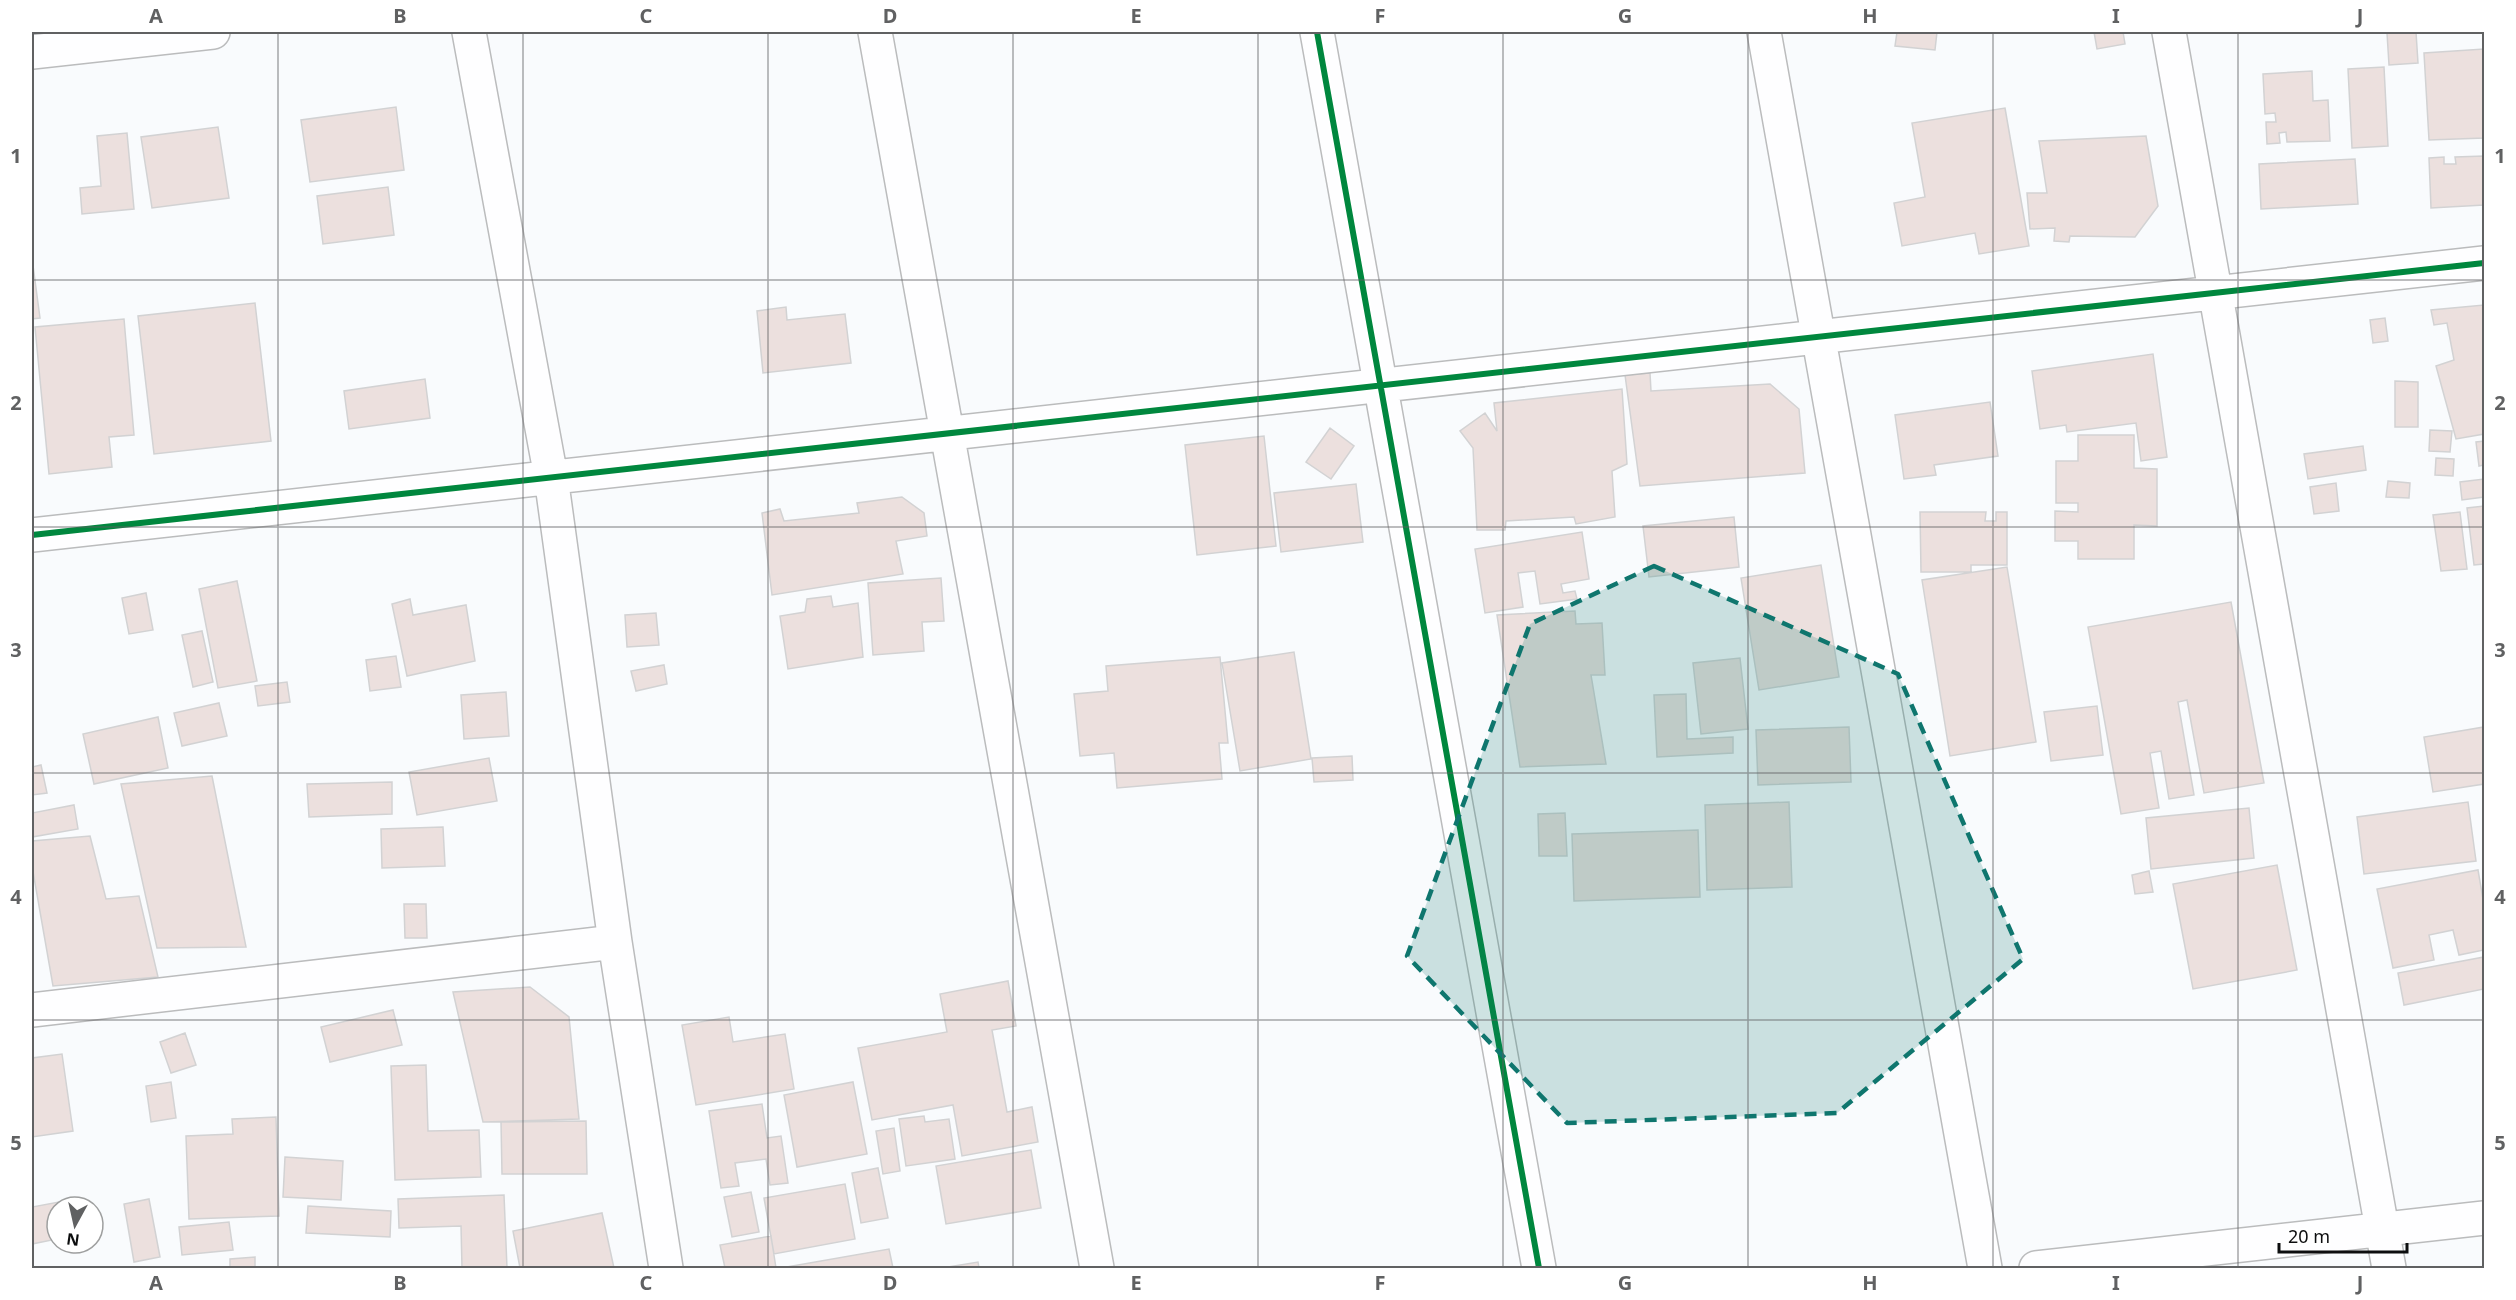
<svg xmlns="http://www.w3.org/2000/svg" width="2516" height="1300" font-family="'Noto Sans',sans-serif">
<rect width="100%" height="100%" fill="#f9fbfd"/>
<path fill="#ece0de" stroke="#d2d2d3" stroke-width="1.5" d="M 1897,32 L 1937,32 L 1935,50 L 1895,46 Z
M 2094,32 L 2123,32 L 2125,44 L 2097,49 Z
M 2416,32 L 2418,63 L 2389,65 L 2387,33 Z
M 2484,49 L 2484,138 L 2429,140 L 2424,53 Z
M 2384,67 L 2388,146 L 2352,148 L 2348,69 Z
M 2312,71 L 2313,101 L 2328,100 L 2330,141 L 2287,142 L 2286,132 L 2279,133 L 2280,143 L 2267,144 L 2266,122 L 2276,122 L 2275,113 L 2265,114 L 2263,74 Z
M 396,107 L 404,170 L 310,182 L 301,120 Z
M 2005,108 L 2029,246 L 1979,254 L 1975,233 L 1902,246 L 1894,203 L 1925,197 L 1912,123 Z
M 218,127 L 229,198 L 152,208 L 141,137 Z
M 127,133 L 134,209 L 82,214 L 80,188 L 101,186 L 97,136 Z
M 2146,136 L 2158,206 L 2135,237 L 2070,236 L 2069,242 L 2054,241 L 2055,228 L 2030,229 L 2027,193 L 2047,193 L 2039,141 Z
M 2484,156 L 2484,205 L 2431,208 L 2429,158 L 2444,157 L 2444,164 L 2456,164 L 2455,157 Z
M 2355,159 L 2358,204 L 2261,209 L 2259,164 Z
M 388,187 L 394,235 L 323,244 L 317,196 Z
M 32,258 L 40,318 L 32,319 Z
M 255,303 L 271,441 L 154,454 L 138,316 Z
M 2484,305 L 2484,434 L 2456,439 L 2436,366 L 2454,360 L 2447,323 L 2434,325 L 2431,310 Z
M 786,307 L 787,320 L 845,314 L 851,363 L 763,373 L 757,311 Z
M 2385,318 L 2388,341 L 2373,343 L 2370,320 Z
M 124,319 L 134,435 L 109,437 L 112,467 L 49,474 L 35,327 Z
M 2153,354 L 2167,457 L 2141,461 L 2136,423 L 2067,432 L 2066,425 L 2040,429 L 2032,371 Z
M 1650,373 L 1651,391 L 1770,384 L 1799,409 L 1805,473 L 1640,486 L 1625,375 Z
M 425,379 L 430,418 L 349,429 L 344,391 Z
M 2395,381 L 2418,382 L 2418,427 L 2395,427 Z
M 1622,389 L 1627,464 L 1612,471 L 1615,517 L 1576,524 L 1574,517 L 1506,521 L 1505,530 L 1477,530 L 1473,448 L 1460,431 L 1485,413 L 1497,431 L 1494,403 Z
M 1990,402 L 1998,456 L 1934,465 L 1936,475 L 1904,479 L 1895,415 Z
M 1330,428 L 1354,446 L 1331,479 L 1306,462 Z
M 2430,430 L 2452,431 L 2450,452 L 2429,451 Z
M 2078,435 L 2134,435 L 2134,468 L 2157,469 L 2157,526 L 2134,525 L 2134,559 L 2078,559 L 2078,541 L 2055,541 L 2055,511 L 2078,512 L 2078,503 L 2056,503 L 2056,461 L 2078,461 Z
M 1264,436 L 1276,546 L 1197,555 L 1185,445 Z
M 2484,441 L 2484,465 L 2479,466 L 2476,442 Z
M 2363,446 L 2366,470 L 2308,479 L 2304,454 Z
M 2436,458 L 2454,459 L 2453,476 L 2435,475 Z
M 2484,479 L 2484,497 L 2462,500 L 2460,482 Z
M 2388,481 L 2410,483 L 2409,498 L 2386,497 Z
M 2336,483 L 2339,511 L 2314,514 L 2310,487 Z
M 1356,484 L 1363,542 L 1281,552 L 1274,493 Z
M 902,497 L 924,513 L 927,536 L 896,541 L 903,574 L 772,595 L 762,513 L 780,509 L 784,521 L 859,513 L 857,503 Z
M 2484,506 L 2484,564 L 2474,565 L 2467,508 Z
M 1920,512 L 1986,512 L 1985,521 L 1996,521 L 1996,512 L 2007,512 L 2007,565 L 1971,565 L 1971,572 L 1921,572 Z
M 2460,512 L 2467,569 L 2441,571 L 2433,515 Z
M 1734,517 L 1739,567 L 1649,577 L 1643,526 Z
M 1582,532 L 1589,579 L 1561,584 L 1563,593 L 1575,591 L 1577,599 L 1540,604 L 1535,571 L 1518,573 L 1523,607 L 1485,613 L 1475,549 Z
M 1821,565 L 1839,677 L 1759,690 L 1741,578 Z
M 2007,567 L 2036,742 L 1950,756 L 1922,580 Z
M 941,578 L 944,621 L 922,622 L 924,651 L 873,655 L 868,583 Z
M 237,581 L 257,681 L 218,688 L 199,589 Z
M 146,593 L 153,630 L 129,634 L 122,598 Z
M 831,596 L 833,607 L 858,603 L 863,657 L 788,669 L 780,616 L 805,612 L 807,599 Z
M 410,599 L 413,615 L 466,605 L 475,661 L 407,676 L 392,604 Z
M 2231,602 L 2264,783 L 2204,793 L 2187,700 L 2178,702 L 2194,795 L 2169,799 L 2161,751 L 2150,753 L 2159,808 L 2121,814 L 2088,627 Z
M 1575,611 L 1576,624 L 1602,623 L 1605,675 L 1591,675 L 1606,764 L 1520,767 L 1497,615 Z
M 656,613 L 659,645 L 627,647 L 625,615 Z
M 202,631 L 213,682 L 193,687 L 182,635 Z
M 1294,652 L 1311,759 L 1240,771 L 1222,663 Z
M 396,656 L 401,687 L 370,691 L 366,660 Z
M 1220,657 L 1228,743 L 1219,743 L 1222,779 L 1117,788 L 1114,753 L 1080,756 L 1074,694 L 1108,691 L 1106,666 Z
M 1740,658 L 1748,729 L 1701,734 L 1693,663 Z
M 664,665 L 667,684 L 636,691 L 631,671 Z
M 287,682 L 290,702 L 258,706 L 255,686 Z
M 506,692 L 509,736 L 464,739 L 461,695 Z
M 1686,694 L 1687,739 L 1733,737 L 1733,753 L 1657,757 L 1654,695 Z
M 219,703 L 227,736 L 182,746 L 174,713 Z
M 2097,706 L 2103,755 L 2051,761 L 2044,712 Z
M 158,717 L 168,768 L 94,784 L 83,734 Z
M 1849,727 L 1851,782 L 1758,785 L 1756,730 Z
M 2484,727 L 2484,784 L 2433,792 L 2424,737 Z
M 1352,756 L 1353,780 L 1314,782 L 1312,758 Z
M 489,758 L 497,801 L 417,815 L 409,772 Z
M 41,765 L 47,793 L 32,795 L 32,767 Z
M 212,776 L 246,947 L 157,948 L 121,784 Z
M 392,782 L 392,814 L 309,817 L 307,784 Z
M 1789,802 L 1792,887 L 1707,890 L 1705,805 Z
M 2468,802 L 2476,861 L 2364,874 L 2357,817 Z
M 74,805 L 78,829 L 32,837 L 32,813 Z
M 2249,808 L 2254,858 L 2151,869 L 2146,818 Z
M 1565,813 L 1567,856 L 1539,856 L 1538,814 Z
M 443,827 L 445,866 L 382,868 L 381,829 Z
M 1698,830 L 1700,897 L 1574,901 L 1572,834 Z
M 90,836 L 106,899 L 139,896 L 158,977 L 53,986 L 32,866 L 32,841 Z
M 2277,865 L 2297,970 L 2193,989 L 2173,884 Z
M 2478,870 L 2484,905 L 2484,950 L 2459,955 L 2453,930 L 2429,935 L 2434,960 L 2393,968 L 2377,889 Z
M 2149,871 L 2153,892 L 2135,894 L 2132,875 Z
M 404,904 L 426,904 L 427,938 L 405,938 Z
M 2484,957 L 2484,989 L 2404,1005 L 2398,973 Z
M 1008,981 L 1016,1026 L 992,1030 L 1007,1112 L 1032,1107 L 1038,1142 L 962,1156 L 953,1105 L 872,1120 L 858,1048 L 947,1032 L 940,994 Z
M 530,987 L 569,1017 L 579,1119 L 483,1122 L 453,992 Z
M 393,1010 L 402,1045 L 330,1062 L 321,1027 Z
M 729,1017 L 733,1042 L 785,1034 L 794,1089 L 696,1105 L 682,1025 Z
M 185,1033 L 196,1065 L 171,1073 L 160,1042 Z
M 62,1054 L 73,1131 L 32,1137 L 32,1058 Z
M 426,1065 L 428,1131 L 479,1130 L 481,1177 L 395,1180 L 391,1066 Z
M 171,1082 L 176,1118 L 151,1122 L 146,1086 Z
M 853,1082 L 867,1154 L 797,1167 L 784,1095 Z
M 762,1104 L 767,1138 L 781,1136 L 788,1183 L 770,1185 L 766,1159 L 735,1163 L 739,1186 L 721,1188 L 709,1111 Z
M 924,1116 L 925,1122 L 949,1119 L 955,1159 L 906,1166 L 899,1119 Z
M 276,1117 L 279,1216 L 189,1219 L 186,1136 L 233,1134 L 232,1119 Z
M 586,1121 L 587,1174 L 502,1174 L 501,1122 Z
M 894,1128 L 900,1171 L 883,1174 L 876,1131 Z
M 1031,1150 L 1041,1208 L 946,1224 L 936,1166 Z
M 285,1157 L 343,1161 L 341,1200 L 283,1197 Z
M 878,1168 L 888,1218 L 861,1223 L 852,1173 Z
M 845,1184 L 855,1239 L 774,1254 L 764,1198 Z
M 751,1192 L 759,1232 L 732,1237 L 724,1197 Z
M 504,1195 L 507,1268 L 462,1268 L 461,1226 L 399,1228 L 398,1199 Z
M 80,1198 L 82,1207 L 57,1207 L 57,1239 L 32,1244 L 32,1207 Z
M 149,1199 L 160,1257 L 134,1262 L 124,1204 Z
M 308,1206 L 391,1211 L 390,1237 L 306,1233 Z
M 602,1213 L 614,1268 L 520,1268 L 513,1231 Z
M 229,1222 L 233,1250 L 182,1255 L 179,1227 Z
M 771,1236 L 776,1268 L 725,1268 L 720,1245 Z
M 889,1249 L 893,1268 L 781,1268 Z
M 255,1257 L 255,1268 L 230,1268 L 230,1259 Z
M 978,1262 L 979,1268 L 942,1268 Z"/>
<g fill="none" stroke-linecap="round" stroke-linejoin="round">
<g stroke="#bbbcbd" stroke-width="36">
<path id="street" d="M 469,32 L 551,477 L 615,942 L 666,1268
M 875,32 L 1097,1268
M 1317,32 L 1539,1268
M 1764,32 L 1985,1268
M 2169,32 L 2389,1268
M 32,52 L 213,32
M 32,535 L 2484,263
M 32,1010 L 615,942
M 2036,1268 L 2484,1218"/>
</g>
<use href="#street" stroke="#fefeff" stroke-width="33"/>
<g stroke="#fff" stroke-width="10">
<path id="cycleway" d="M 1317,32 L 1539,1268
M 32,535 L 2484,263"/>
</g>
<use href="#cycleway" stroke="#00873e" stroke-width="6"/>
</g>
<path fill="#0f766e" fill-opacity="0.2" stroke="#0f766e" stroke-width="4.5" stroke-dasharray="12 8" stroke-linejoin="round" d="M 1654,566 L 1898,674 L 2023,959 L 1837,1113 L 1567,1123 L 1407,956 L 1530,624 Z"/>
<path fill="none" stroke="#606162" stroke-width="1.5" stroke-opacity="0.55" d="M 278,32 L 278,1268M 523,32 L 523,1268M 768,32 L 768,1268M 1013,32 L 1013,1268M 1258,32 L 1258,1268M 1503,32 L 1503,1268M 1748,32 L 1748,1268M 1993,32 L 1993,1268M 2238,32 L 2238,1268M 32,280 L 2484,280M 32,527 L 2484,527M 32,773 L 2484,773M 32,1020 L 2484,1020"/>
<rect width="2516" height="1300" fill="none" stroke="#ffffff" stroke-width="66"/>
<g transform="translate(75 1225) rotate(188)"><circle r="28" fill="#ffffff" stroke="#9e9f9f" stroke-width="1.5"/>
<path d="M0-4.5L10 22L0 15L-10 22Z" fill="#606162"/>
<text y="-9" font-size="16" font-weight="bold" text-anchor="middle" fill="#0d0e0f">N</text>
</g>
<path d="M2279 1243v9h128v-9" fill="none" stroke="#0d0e0f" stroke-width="3"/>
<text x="2288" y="1243" font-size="18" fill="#0d0e0f" stroke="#ffffff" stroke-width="4.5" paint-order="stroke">20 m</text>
<rect x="33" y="33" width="2450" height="1234" fill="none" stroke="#606162" stroke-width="2"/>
<g font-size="20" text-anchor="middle" font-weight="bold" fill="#606162">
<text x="156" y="23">A</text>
<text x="400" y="23">B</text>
<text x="646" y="23">C</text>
<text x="890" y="23">D</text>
<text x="1136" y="23">E</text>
<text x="1380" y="23">F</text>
<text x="1625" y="23">G</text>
<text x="1870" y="23">H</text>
<text x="2116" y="23">I</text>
<text x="2360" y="23">J</text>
<text x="16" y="163">1</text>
<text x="2500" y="163">1</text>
<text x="16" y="410">2</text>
<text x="2500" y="410">2</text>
<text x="16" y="657">3</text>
<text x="2500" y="657">3</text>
<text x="16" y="904">4</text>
<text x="2500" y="904">4</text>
<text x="16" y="1150">5</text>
<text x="2500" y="1150">5</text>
<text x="156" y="1290">A</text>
<text x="400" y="1290">B</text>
<text x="646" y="1290">C</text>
<text x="890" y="1290">D</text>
<text x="1136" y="1290">E</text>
<text x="1380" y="1290">F</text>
<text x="1625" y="1290">G</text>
<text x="1870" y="1290">H</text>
<text x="2116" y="1290">I</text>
<text x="2360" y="1290">J</text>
</g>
</svg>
